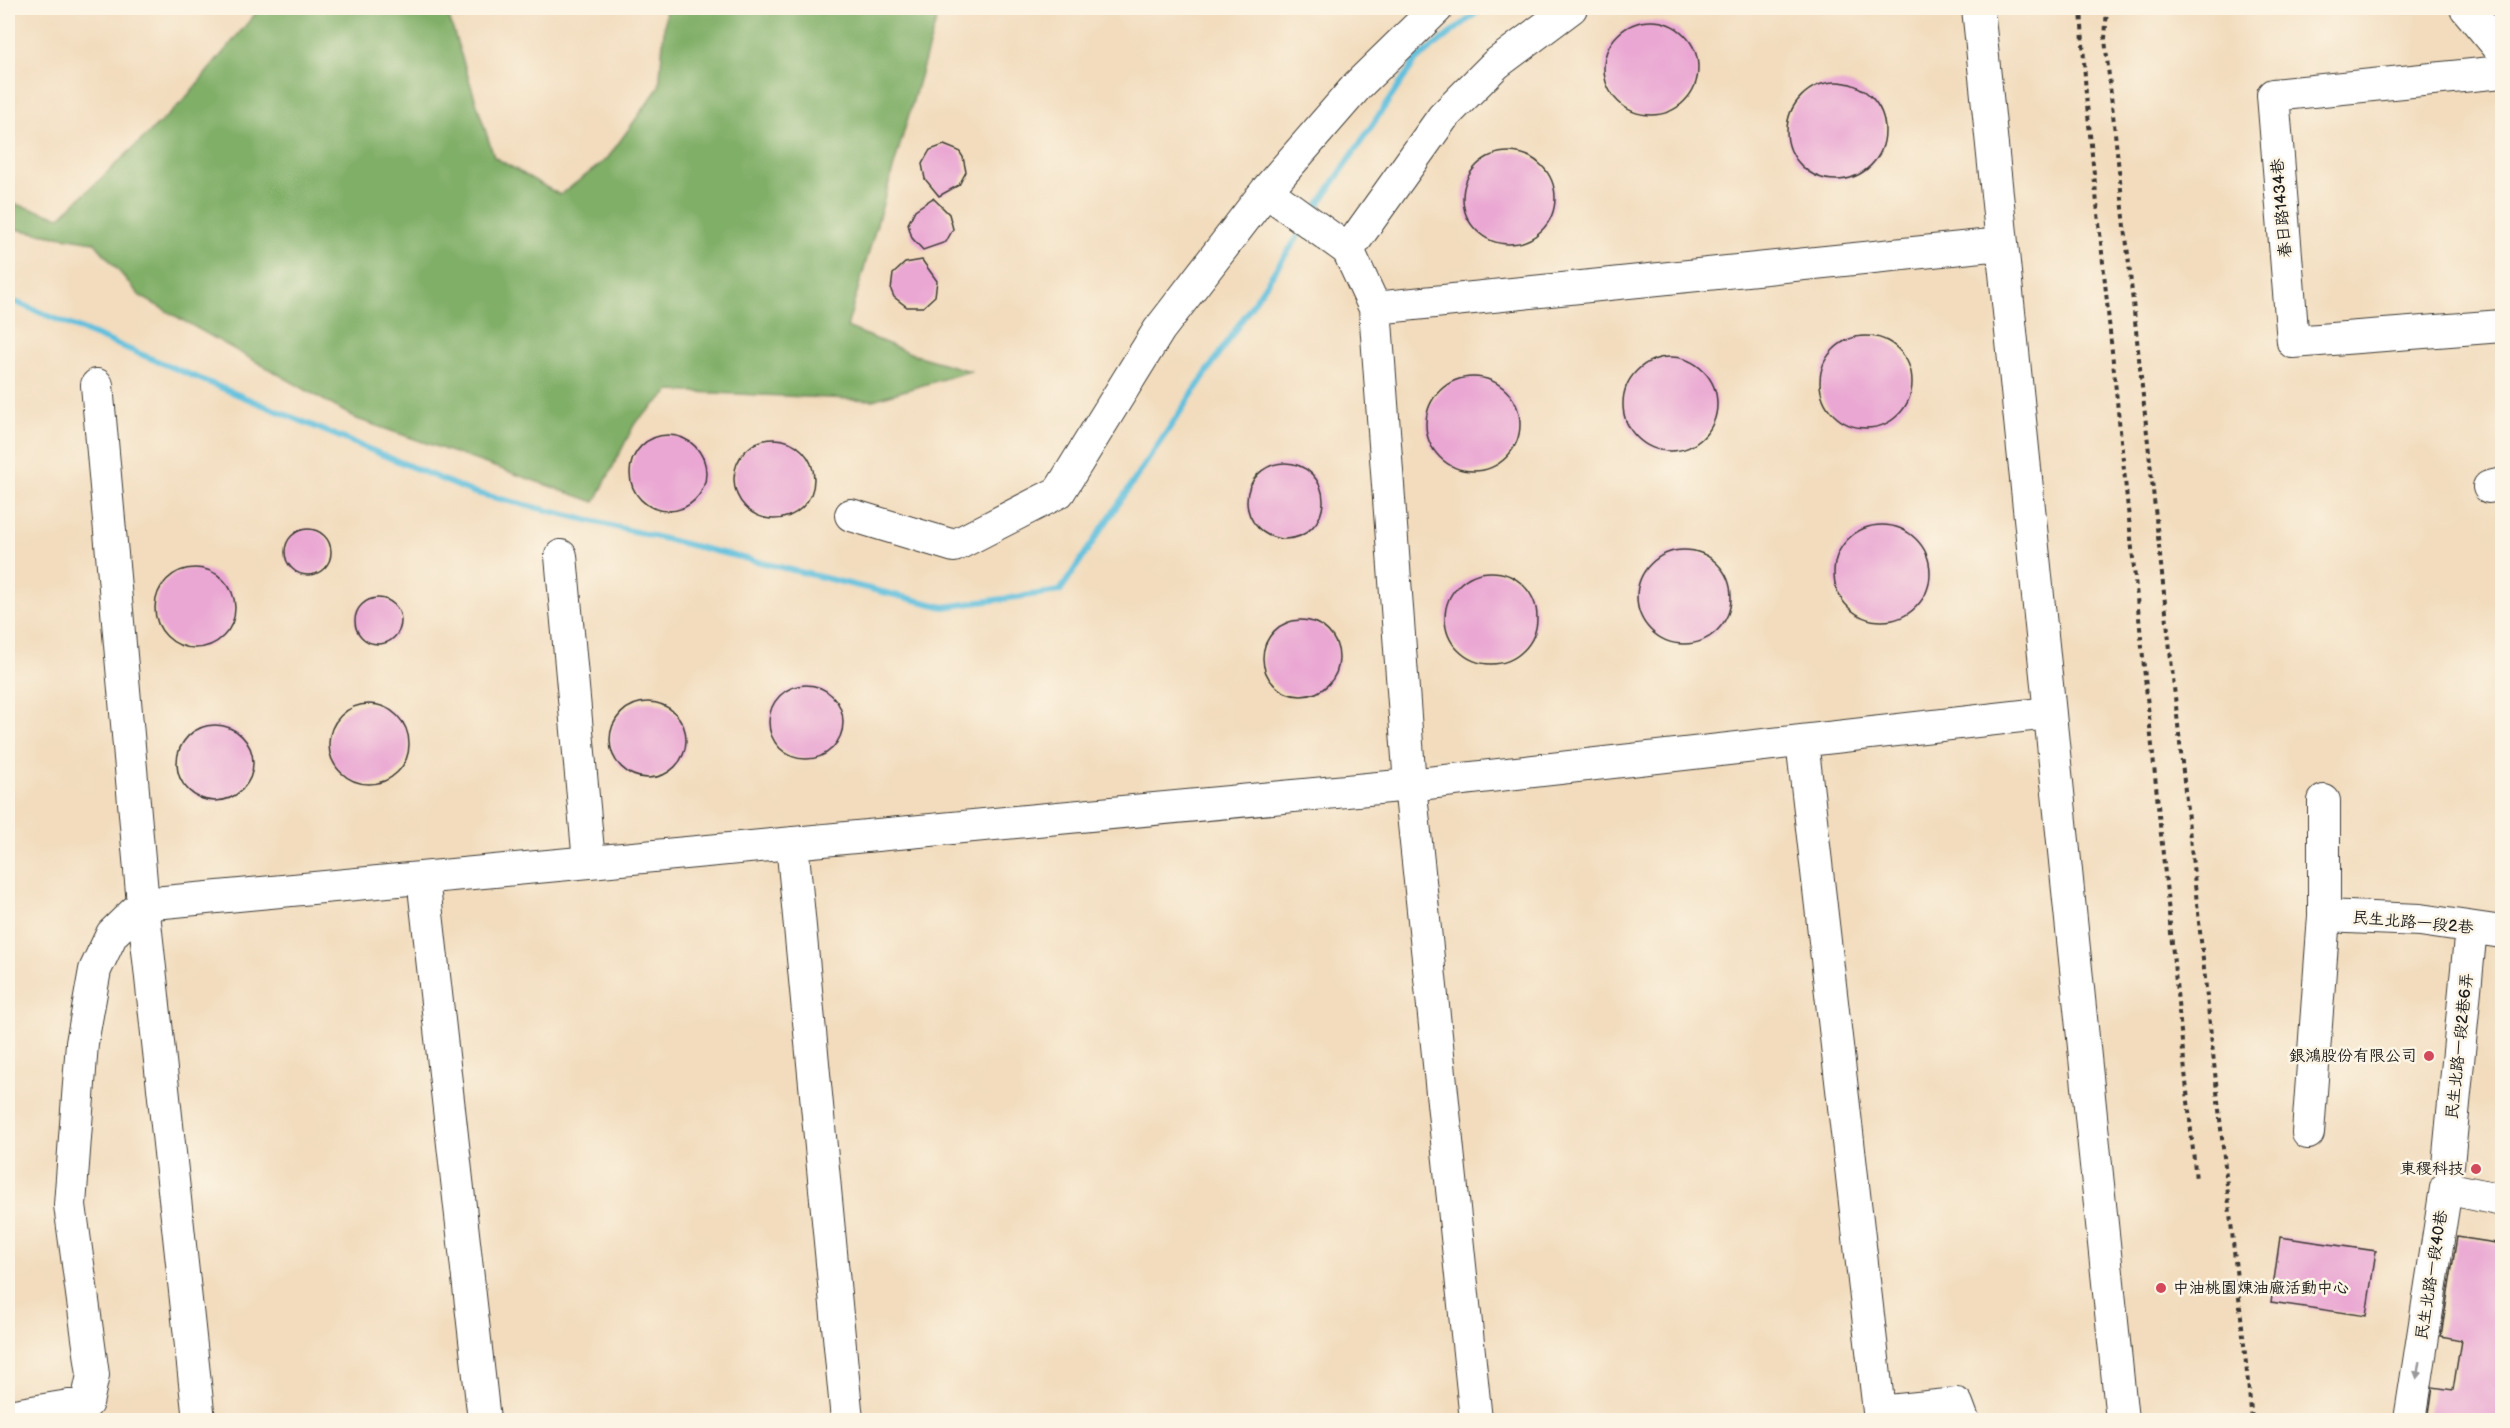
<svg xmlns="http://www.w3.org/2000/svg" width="2510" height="1428" font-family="'Balsamiq Sans','LXGW WenKai TC',sans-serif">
<rect width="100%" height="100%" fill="#fcf5e5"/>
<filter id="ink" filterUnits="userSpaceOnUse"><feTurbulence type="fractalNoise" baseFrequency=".0167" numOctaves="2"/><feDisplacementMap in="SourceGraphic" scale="12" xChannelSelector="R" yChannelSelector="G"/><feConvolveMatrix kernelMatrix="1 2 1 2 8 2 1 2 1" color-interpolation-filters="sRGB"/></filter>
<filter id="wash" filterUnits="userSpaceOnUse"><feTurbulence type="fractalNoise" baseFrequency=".008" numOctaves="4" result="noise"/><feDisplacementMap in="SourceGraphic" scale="24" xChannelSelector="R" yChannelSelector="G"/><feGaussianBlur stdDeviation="1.35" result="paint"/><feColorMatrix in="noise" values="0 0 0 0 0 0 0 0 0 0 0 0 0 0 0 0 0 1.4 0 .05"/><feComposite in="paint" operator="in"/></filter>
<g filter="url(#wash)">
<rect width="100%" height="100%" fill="#f2dcbd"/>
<path fill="#80af68" stroke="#4e6642" stroke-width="1.5" d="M 260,8 L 446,8 L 494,157 L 560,195 L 607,159 L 659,87 L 666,8 L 940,8 L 847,327 L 915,355 L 970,371 L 873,400 L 670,391 L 635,423 L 595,502 L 357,419 L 140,296 L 94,242 L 8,228 L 8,202 L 60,217 L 183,101 Z"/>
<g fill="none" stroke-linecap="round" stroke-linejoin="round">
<path stroke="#5fbfdd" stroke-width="6" d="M 1313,213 L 1416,60 L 1483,8
M 8,299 L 472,492 L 944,607 L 1060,591 L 1303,229"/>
</g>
<g id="blocks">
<path fill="#eaa7d3" d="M1604 68a47 47 0 1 1 94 0a47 47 0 1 1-94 0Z
M1787 131a49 49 0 1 1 98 0a49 49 0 1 1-98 0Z
M 944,145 L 959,151 L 963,157 L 966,172 L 959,185 L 939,196 L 925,179 L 922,164 L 930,150 Z
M1463 198a46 46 0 1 1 92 0a46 46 0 1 1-92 0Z
M 933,198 L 949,214 L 953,229 L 946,242 L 923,250 L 912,238 L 908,224 L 915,210 Z
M 922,260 L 937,281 L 935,296 L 923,307 L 907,307 L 894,297 L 891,290 L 893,274 L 905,263 Z
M1820 382a46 46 0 1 1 92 0a46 46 0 1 1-92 0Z
M1623 404a47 47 0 1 1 94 0a47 47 0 1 1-94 0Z
M1426 424a47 47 0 1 1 94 0a47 47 0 1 1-94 0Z
M630 473a38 38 0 1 1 76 0a38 38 0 1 1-76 0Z
M734 479a40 40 0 1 1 80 0a40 40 0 1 1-80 0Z
M1247 501a38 38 0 1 1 76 0a38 38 0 1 1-76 0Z
M1834 573a48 48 0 1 1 96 0a48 48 0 1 1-96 0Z
M285 552a23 23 0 1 1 46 0a23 23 0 1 1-46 0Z
M1637 597a47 47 0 1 1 94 0a47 47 0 1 1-94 0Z
M155 608a40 40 0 1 1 80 0a40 40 0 1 1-80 0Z
M1445 618a46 46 0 1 1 92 0a46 46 0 1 1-92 0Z
M355 621a23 23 0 1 1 46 0a23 23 0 1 1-46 0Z
M1263 658a38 38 0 1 1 76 0a38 38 0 1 1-76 0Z
M769 722a37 37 0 1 1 74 0a37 37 0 1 1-74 0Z
M610 740a38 38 0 1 1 76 0a38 38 0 1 1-76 0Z
M329 744a40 40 0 1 1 80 0a40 40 0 1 1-80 0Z
M177 763a38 38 0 1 1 76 0a38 38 0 1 1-76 0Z
M 2280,1237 L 2376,1251 L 2366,1316 L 2271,1302 Z
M 2457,1237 L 2502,1244 L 2502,1420 L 2428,1420 L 2433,1387 L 2453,1390 L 2461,1340 L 2441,1336 Z"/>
</g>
</g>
<g filter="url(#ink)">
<use href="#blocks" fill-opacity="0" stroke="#3c3934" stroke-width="1.5"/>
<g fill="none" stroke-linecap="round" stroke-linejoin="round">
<g stroke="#3c3934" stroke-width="34">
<path id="minor" d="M 1978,8 L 2122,1420
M 2466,8 L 2502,51
M 2502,72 L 2273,95 L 2293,342 L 2502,326
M 1266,191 L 1348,250 L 1375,308 L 1410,785 L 1476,1420
M 1348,250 L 1443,117 L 1496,64 L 1571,8
M 1375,308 L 2001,244
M 97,385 L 143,904 L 199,1420
M 2489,487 L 2502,484
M 851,515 L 954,546 L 1059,492 L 1159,330 L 1266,191 L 1358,85 L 1437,8
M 561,556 L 589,862
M 1802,741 L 1880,1420
M 792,843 L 847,1420
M 423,878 L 484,1420
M 2324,916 L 2420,920 L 2502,932
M 2308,1133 L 2324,916 L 2324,801
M 2448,1165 L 2471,928
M 1879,1412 L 1957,1404 L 1963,1420
M 8,1416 L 87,1403 L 93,1375 L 70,1205 L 82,1043 L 95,970 L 112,934 L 143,904 L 1410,785 L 2048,713
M 2410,1420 L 2446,1188 L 2502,1200"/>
</g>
<path stroke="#3c3934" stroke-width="4" stroke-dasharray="4.5 4.5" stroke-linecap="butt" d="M 2081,8 L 2086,95 L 2196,1180
M 2107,8 L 2105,39 L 2252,1420"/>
<use href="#minor" stroke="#fff" stroke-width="32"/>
</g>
<defs><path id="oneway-solid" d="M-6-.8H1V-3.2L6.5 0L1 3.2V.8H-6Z" transform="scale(1.5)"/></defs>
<use fill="#999" href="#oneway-solid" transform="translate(2418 1370) rotate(99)"/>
</g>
<g fill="#d1495b" stroke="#fcf5e5" stroke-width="2">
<circle cx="2429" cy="1056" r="6"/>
<circle cx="2476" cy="1169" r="6"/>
<circle cx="2161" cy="1288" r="6"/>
</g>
<g text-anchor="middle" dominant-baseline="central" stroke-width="5" stroke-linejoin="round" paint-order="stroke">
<g font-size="16" fill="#1c1c1c" stroke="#fcf5e5">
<text transform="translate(2282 208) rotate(-95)">春日路1434巷</text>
<text transform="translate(2413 923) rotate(5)">民生北路一段2巷</text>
<text transform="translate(2460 1046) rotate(-84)">民生北路一段2巷6弄</text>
<text transform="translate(2432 1275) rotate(-81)">民生北路一段40巷</text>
</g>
<g font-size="16" fill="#1c1c1c" stroke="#fcf5e5" text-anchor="end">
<text x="2417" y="1056">銀鴻股份有限公司</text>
<text x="2464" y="1169">東稷科技</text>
<text x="2173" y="1288" text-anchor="start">中油桃園煉油廠活動中心</text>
</g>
</g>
<rect width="2510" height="1428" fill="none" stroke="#fcf5e5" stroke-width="30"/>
</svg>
